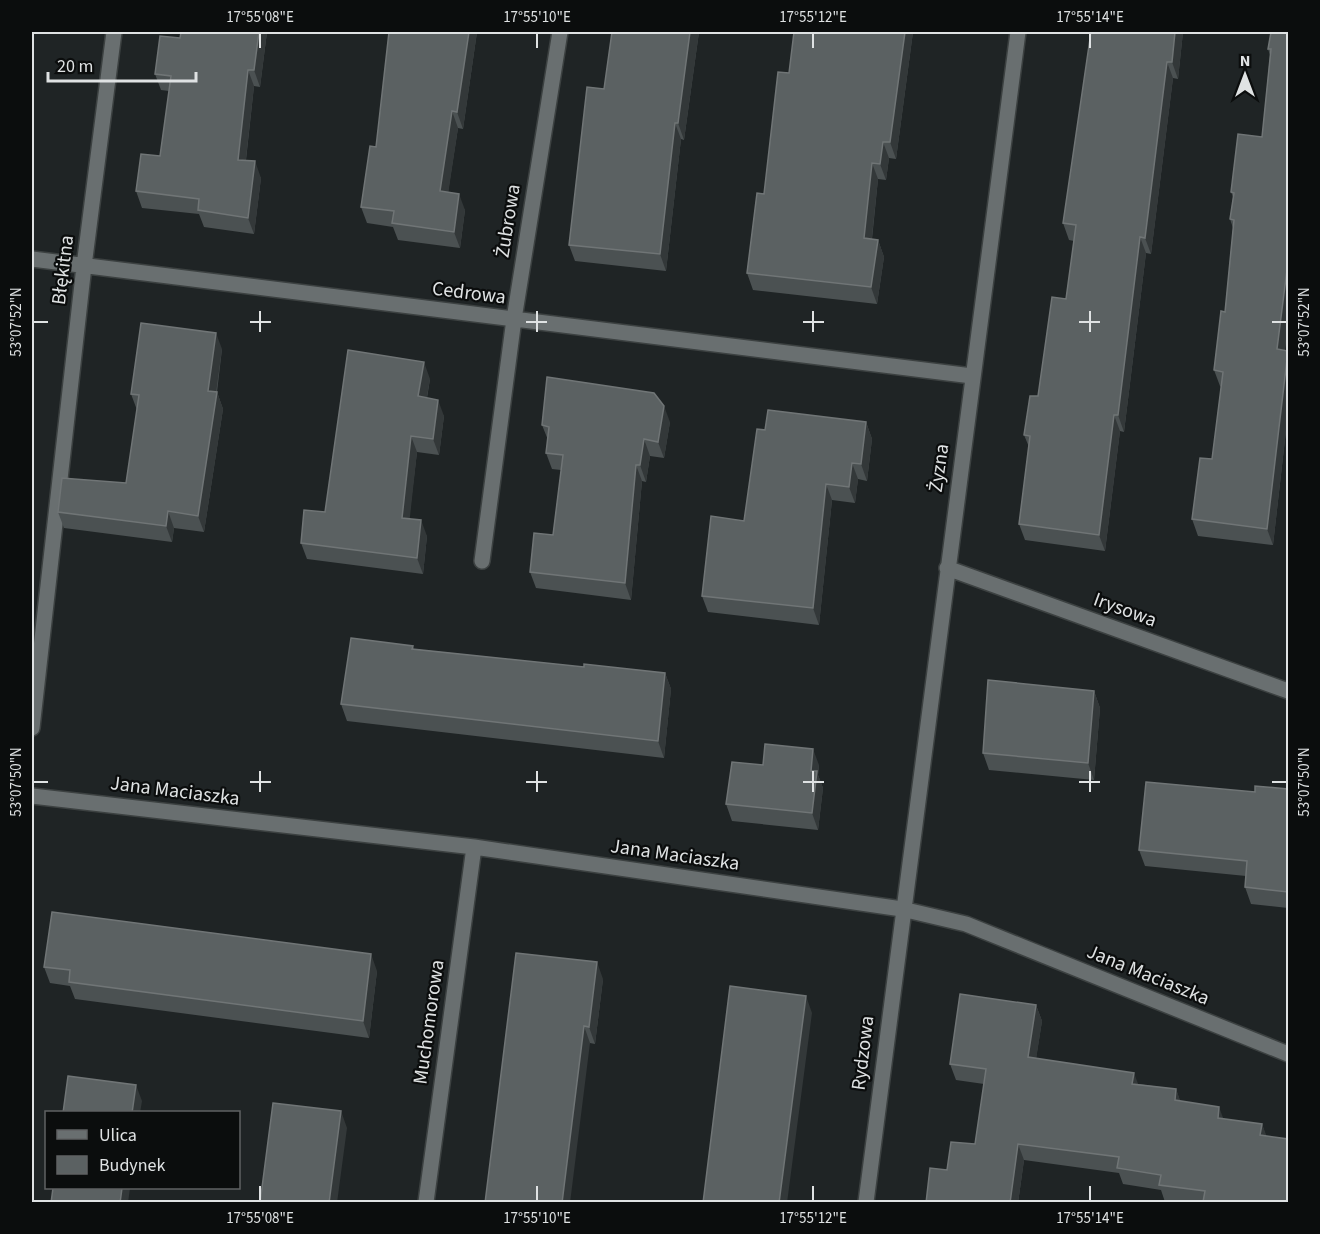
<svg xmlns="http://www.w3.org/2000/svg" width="1320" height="1234" font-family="'Source Sans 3',sans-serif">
<rect width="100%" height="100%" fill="#1f2425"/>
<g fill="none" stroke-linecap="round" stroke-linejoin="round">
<g stroke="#3c4141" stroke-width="18">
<path id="minor" d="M 32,259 L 972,376
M 482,561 L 514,319 L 560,32
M 947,568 L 1288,691
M 32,728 L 84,266 L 114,32
M 32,796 L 474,847 L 902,909 L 966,924 L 1288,1054
M 426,1202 L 474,847
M 866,1202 L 1018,32"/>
</g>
<use href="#minor" stroke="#696f70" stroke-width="15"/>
</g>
<path fill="#4b5152" d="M 181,32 L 267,32 L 260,87 L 254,86 L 246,160 L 261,178 L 254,234 L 204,227 L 199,214 L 142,208 L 136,191 L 160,156 L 169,91 L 161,90 L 155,74 L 180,38 Z
M 477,32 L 463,129 L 458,128 L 448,192 L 465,210 L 460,248 L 398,240 L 393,227 L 367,223 L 361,207 L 376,147 Z
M 612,32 L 699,32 L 684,140 L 681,139 L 666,271 L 575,261 L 569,245 L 604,89 Z
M 913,32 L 896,159 L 889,158 L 886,180 L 878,179 L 872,239 L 878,240 L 884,257 L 877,304 L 753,290 L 747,273 L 789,73 Z
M 1091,32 L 1183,32 L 1178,79 L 1173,78 L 1151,254 L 1146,253 L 1124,432 L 1120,431 L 1105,551 L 1025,540 L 1019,524 L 1029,447 L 1024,435 L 1038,396 L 1066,299 L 1074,241 L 1069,240 L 1063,223 Z
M 1288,32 L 1288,321 L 1285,350 L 1288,352 L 1288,413 L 1273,545 L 1198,536 L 1192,519 L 1212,459 L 1221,387 L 1220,386 L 1214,370 L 1225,312 L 1233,228 L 1230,219 L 1233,197 L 1231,192 L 1262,137 L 1270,55 L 1268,49 Z
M 222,349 L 217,392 L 223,409 L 204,532 L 174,528 L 172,542 L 64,528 L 58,512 L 126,483 L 137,410 L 131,394 Z
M 430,379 L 427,398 L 444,416 L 439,455 L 417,452 L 409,519 L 427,536 L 423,574 L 307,559 L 301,543 Z
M 670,422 L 664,458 L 650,456 L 646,482 L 642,481 L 631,600 L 536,588 L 530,572 L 553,535 L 561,470 L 552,469 L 546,453 L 548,440 L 542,425 Z
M 866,422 L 872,439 L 867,481 L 858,479 L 855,503 L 832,500 L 819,625 L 708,612 L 702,596 L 744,521 L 765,430 Z
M 413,646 L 414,649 L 584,667 L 665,673 L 671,689 L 664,758 L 347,721 L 341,704 Z
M 1094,691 L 1100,708 L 1094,780 L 989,770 L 983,753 Z
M 763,765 L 819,765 L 818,775 L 823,788 L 818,830 L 732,821 L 726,804 Z
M 1288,789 L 1288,908 L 1251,904 L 1245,887 L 1246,876 L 1145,866 L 1139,850 L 1255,792 Z
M 44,967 L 377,971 L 369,1038 L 75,999 L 70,986 L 50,983 Z
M 603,979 L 595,1044 L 590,1043 L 485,1203 Z
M 1036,1005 L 1042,1021 L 1036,1058 L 1138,1084 L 1176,1089 L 1180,1101 L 1224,1119 L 1262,1124 L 1288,1203 L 1172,1203 L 1165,1202 L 1161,1190 L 1123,1184 L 1119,1173 L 1024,1160 L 1018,1203 L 926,1203 L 947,1170 L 975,1144 L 984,1084 L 956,1080 L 950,1064 Z"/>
<path fill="#333839" d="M 259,32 L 267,32 L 260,87 L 254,70 Z
M 469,32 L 477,32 L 463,129 L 457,112 Z
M 690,32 L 699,32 L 684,140 L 678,123 Z
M 905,32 L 913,32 L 896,159 L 890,142 Z
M 1175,32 L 1183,32 L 1178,79 L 1172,62 Z
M 1167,62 L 1173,78 L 1151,254 L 1145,238 Z
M 248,70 L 254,86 L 244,176 L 238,160 Z
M 452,111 L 458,128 L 446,208 L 440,191 Z
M 675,123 L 681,139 L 666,271 L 660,254 Z
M 883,142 L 889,158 L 886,180 L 880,164 Z
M 255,161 L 261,178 L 254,234 L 248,218 Z
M 872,163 L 878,179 L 870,255 L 864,238 Z
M 459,194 L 465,210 L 460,248 L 454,232 Z
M 1140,237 L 1146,253 L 1124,432 L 1118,415 Z
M 878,240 L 884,257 L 877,304 L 871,287 Z
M 1288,262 L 1288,321 L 1283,366 L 1277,349 Z
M 216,333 L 222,349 L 214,408 L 208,391 Z
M 1288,351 L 1288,413 L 1273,545 L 1267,529 Z
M 424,362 L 430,379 L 424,413 L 418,396 Z
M 217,392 L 223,409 L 204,532 L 198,516 Z
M 438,400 L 444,416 L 439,455 L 433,439 Z
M 664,406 L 670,422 L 664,458 L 658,442 Z
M 1114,415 L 1120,431 L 1105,551 L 1099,535 Z
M 866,422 L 872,439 L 867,481 L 861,464 Z
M 411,436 L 417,452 L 408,535 L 402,518 Z
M 644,439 L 650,456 L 646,482 L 640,465 Z
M 852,463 L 858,479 L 855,503 L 849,487 Z
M 636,465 L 642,481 L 631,600 L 625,583 Z
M 826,484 L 832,500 L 819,625 L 813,608 Z
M 168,511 L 174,528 L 172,542 L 166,526 Z
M 421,520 L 427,536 L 423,574 L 417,558 Z
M 665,673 L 671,689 L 664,758 L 658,741 Z
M 1094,691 L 1100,708 L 1094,780 L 1088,763 Z
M 813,749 L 819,765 L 818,775 L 823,788 L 818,830 L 812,813 L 811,771 Z
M 371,954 L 377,971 L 369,1038 L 363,1021 Z
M 597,962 L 603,979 L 595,1044 L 589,1027 Z
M 806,996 L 812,1013 L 787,1203 L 779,1203 Z
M 1036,1005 L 1042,1021 L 1034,1073 L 1028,1057 Z
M 584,1026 L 590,1043 L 570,1203 L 562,1203 Z
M 1134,1073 L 1140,1089 L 1132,1084 Z
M 136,1085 L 142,1101 L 140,1113 L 132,1113 Z
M 1176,1089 L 1182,1106 L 1175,1100 Z
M 1219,1107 L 1225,1123 L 1218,1118 Z
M 341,1111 L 347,1128 L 337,1203 L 329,1203 Z
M 1262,1124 L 1268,1140 L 1260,1135 Z
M 1018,1144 L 1024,1160 L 1018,1203 L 1010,1203 Z
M 122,1188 L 130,1188 L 128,1203 L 120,1203 Z"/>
<path fill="#5b6162" stroke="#707576" stroke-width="1.5" d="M 181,32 L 259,32 L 254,70 L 248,70 L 238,160 L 255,161 L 248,218 L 198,210 L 199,199 L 136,191 L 141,154 L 160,156 L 171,76 L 155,74 L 160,36 L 180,38 Z
M 389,32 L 469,32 L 457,112 L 452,111 L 440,191 L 459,194 L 454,232 L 392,223 L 394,211 L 361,207 L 370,146 L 376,147 Z
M 612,32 L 690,32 L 678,123 L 675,123 L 660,254 L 569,245 L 587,87 L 604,89 Z
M 794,32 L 905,32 L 890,142 L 883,142 L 880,164 L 872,163 L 864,238 L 878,240 L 871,287 L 747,273 L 757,193 L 764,194 L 778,72 L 789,73 Z
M 1091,32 L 1175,32 L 1172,62 L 1167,62 L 1145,238 L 1140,237 L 1118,415 L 1114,415 L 1099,535 L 1019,524 L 1030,436 L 1024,435 L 1030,396 L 1038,396 L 1052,297 L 1066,299 L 1076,225 L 1063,223 Z
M 1271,32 L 1288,32 L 1288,262 L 1277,349 L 1288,351 L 1267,529 L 1192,519 L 1200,458 L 1212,459 L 1223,372 L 1214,370 L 1221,311 L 1225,312 L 1234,220 L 1230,219 L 1234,193 L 1231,192 L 1238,134 L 1262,137 L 1271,49 L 1268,49 Z
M 141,323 L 216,333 L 208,391 L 217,392 L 198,516 L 168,511 L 166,526 L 58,512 L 62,478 L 126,483 L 139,395 L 131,394 Z
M 348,350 L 424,362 L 418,396 L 438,400 L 433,439 L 411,436 L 402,518 L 421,520 L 417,558 L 301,543 L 304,510 L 325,512 Z
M 547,377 L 654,393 L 664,406 L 658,442 L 644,439 L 640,465 L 636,465 L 625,583 L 530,572 L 534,533 L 553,535 L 563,455 L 546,453 L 549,427 L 542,425 Z
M 768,410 L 866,422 L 861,464 L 852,463 L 849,487 L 826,484 L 813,608 L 702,596 L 711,516 L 744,521 L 757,429 L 765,430 Z
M 351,638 L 413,646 L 412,649 L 584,667 L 584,664 L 665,673 L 658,741 L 341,704 Z
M 988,680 L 1094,691 L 1088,763 L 983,753 Z
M 765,744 L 813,749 L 811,771 L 817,771 L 812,813 L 726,804 L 732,762 L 763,765 Z
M 1146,782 L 1255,792 L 1255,786 L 1288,789 L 1288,892 L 1245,887 L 1247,861 L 1139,850 Z
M 52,912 L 371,954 L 363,1021 L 69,982 L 70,970 L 44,967 Z
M 516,953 L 597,962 L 589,1027 L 584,1026 L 562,1203 L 485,1203 Z
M 730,986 L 806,996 L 779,1203 L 703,1203 Z
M 960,994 L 1036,1005 L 1028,1057 L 1134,1073 L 1132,1084 L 1176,1089 L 1175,1100 L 1219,1107 L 1218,1118 L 1262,1124 L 1260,1135 L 1288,1139 L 1288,1203 L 1203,1202 L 1205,1191 L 1159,1185 L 1161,1175 L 1117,1168 L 1119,1157 L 1018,1144 L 1010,1203 L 926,1203 L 930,1168 L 947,1170 L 951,1142 L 975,1144 L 986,1069 L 950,1064 Z
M 68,1076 L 136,1085 L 132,1113 L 63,1113 Z
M 273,1103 L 341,1111 L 329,1203 L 260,1203 Z
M 53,1188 L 122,1188 L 120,1203 L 51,1203 Z"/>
<path fill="none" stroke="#dfe2e3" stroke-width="2" d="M 260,33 L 260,48M 537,33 L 537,48M 813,33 L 813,48M 1090,33 L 1090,48M 260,311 L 260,332M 537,311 L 537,332M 813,311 L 813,332M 1090,311 L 1090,332M 33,322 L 48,322M 250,322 L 271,322M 526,322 L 547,322M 803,322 L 824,322M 1079,322 L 1100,322M 1272,322 L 1287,322M 260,771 L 260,792M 537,771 L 537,792M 813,771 L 813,792M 1090,771 L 1090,792M 33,782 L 48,782M 250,782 L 271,782M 526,782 L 547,782M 803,782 L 824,782M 1079,782 L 1100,782M 1272,782 L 1287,782M 260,1186 L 260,1201M 537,1186 L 537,1201M 813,1186 L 813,1201M 1090,1186 L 1090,1201"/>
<g text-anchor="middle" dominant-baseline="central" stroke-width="4.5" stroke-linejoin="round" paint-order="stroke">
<g font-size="20" fill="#dfe2e3" stroke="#0b0d0d">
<text transform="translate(508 221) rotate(-81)">Żubrowa</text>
<text transform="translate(63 270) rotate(-83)">Błękitna</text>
<text transform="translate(469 293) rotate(7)">Cedrowa</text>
<text transform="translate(939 468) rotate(-82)">Żyzna</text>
<text transform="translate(1125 610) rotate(20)">Irysowa</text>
<text transform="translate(175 791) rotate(7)">Jana Maciaszka</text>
<text transform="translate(675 855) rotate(8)">Jana Maciaszka</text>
<text transform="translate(1148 975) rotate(22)">Jana Maciaszka</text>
<text transform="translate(429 1022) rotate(-82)">Muchomorowa</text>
<text transform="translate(863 1053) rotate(-83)">Rydzowa</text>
</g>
</g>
<rect width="1320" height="1234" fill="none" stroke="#0b0d0d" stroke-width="66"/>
<rect x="45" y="1111" width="195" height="78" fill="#0b0d0d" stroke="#606263" stroke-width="1.5"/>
<rect x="57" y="1130" width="30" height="9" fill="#696f70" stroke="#606263" stroke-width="1.5"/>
<text x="99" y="1141" font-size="18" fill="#dfe2e3">Ulica</text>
<rect x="57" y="1156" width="30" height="18" fill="#5b6162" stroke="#606263" stroke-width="1.5"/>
<text x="99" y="1171" font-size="18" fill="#dfe2e3">Budynek</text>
<g transform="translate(1245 75)" stroke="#0b0d0d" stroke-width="4.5" paint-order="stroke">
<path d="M0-4.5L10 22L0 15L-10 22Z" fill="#dfe2e3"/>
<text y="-9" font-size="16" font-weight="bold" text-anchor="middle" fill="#dfe2e3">N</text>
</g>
<path d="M48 72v9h148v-9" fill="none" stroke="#dfe2e3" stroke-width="3"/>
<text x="57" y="72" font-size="18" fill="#dfe2e3" stroke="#0b0d0d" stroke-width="4.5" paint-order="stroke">20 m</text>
<rect x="33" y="33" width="1254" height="1168" fill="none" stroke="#dfe2e3" stroke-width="2"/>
<g font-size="15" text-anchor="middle" fill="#dfe2e3">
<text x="260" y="22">17°55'08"E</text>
<text x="537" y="22">17°55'10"E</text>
<text x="813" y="22">17°55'12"E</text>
<text x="1090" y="22">17°55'14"E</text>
<text transform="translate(16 322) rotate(-90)" y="5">53°07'52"N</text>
<text transform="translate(1304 322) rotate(-90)" y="5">53°07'52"N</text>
<text transform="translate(16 782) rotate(-90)" y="5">53°07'50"N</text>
<text transform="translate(1304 782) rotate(-90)" y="5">53°07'50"N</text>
<text x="260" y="1223">17°55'08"E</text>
<text x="537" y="1223">17°55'10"E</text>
<text x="813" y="1223">17°55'12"E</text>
<text x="1090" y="1223">17°55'14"E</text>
</g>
</svg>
